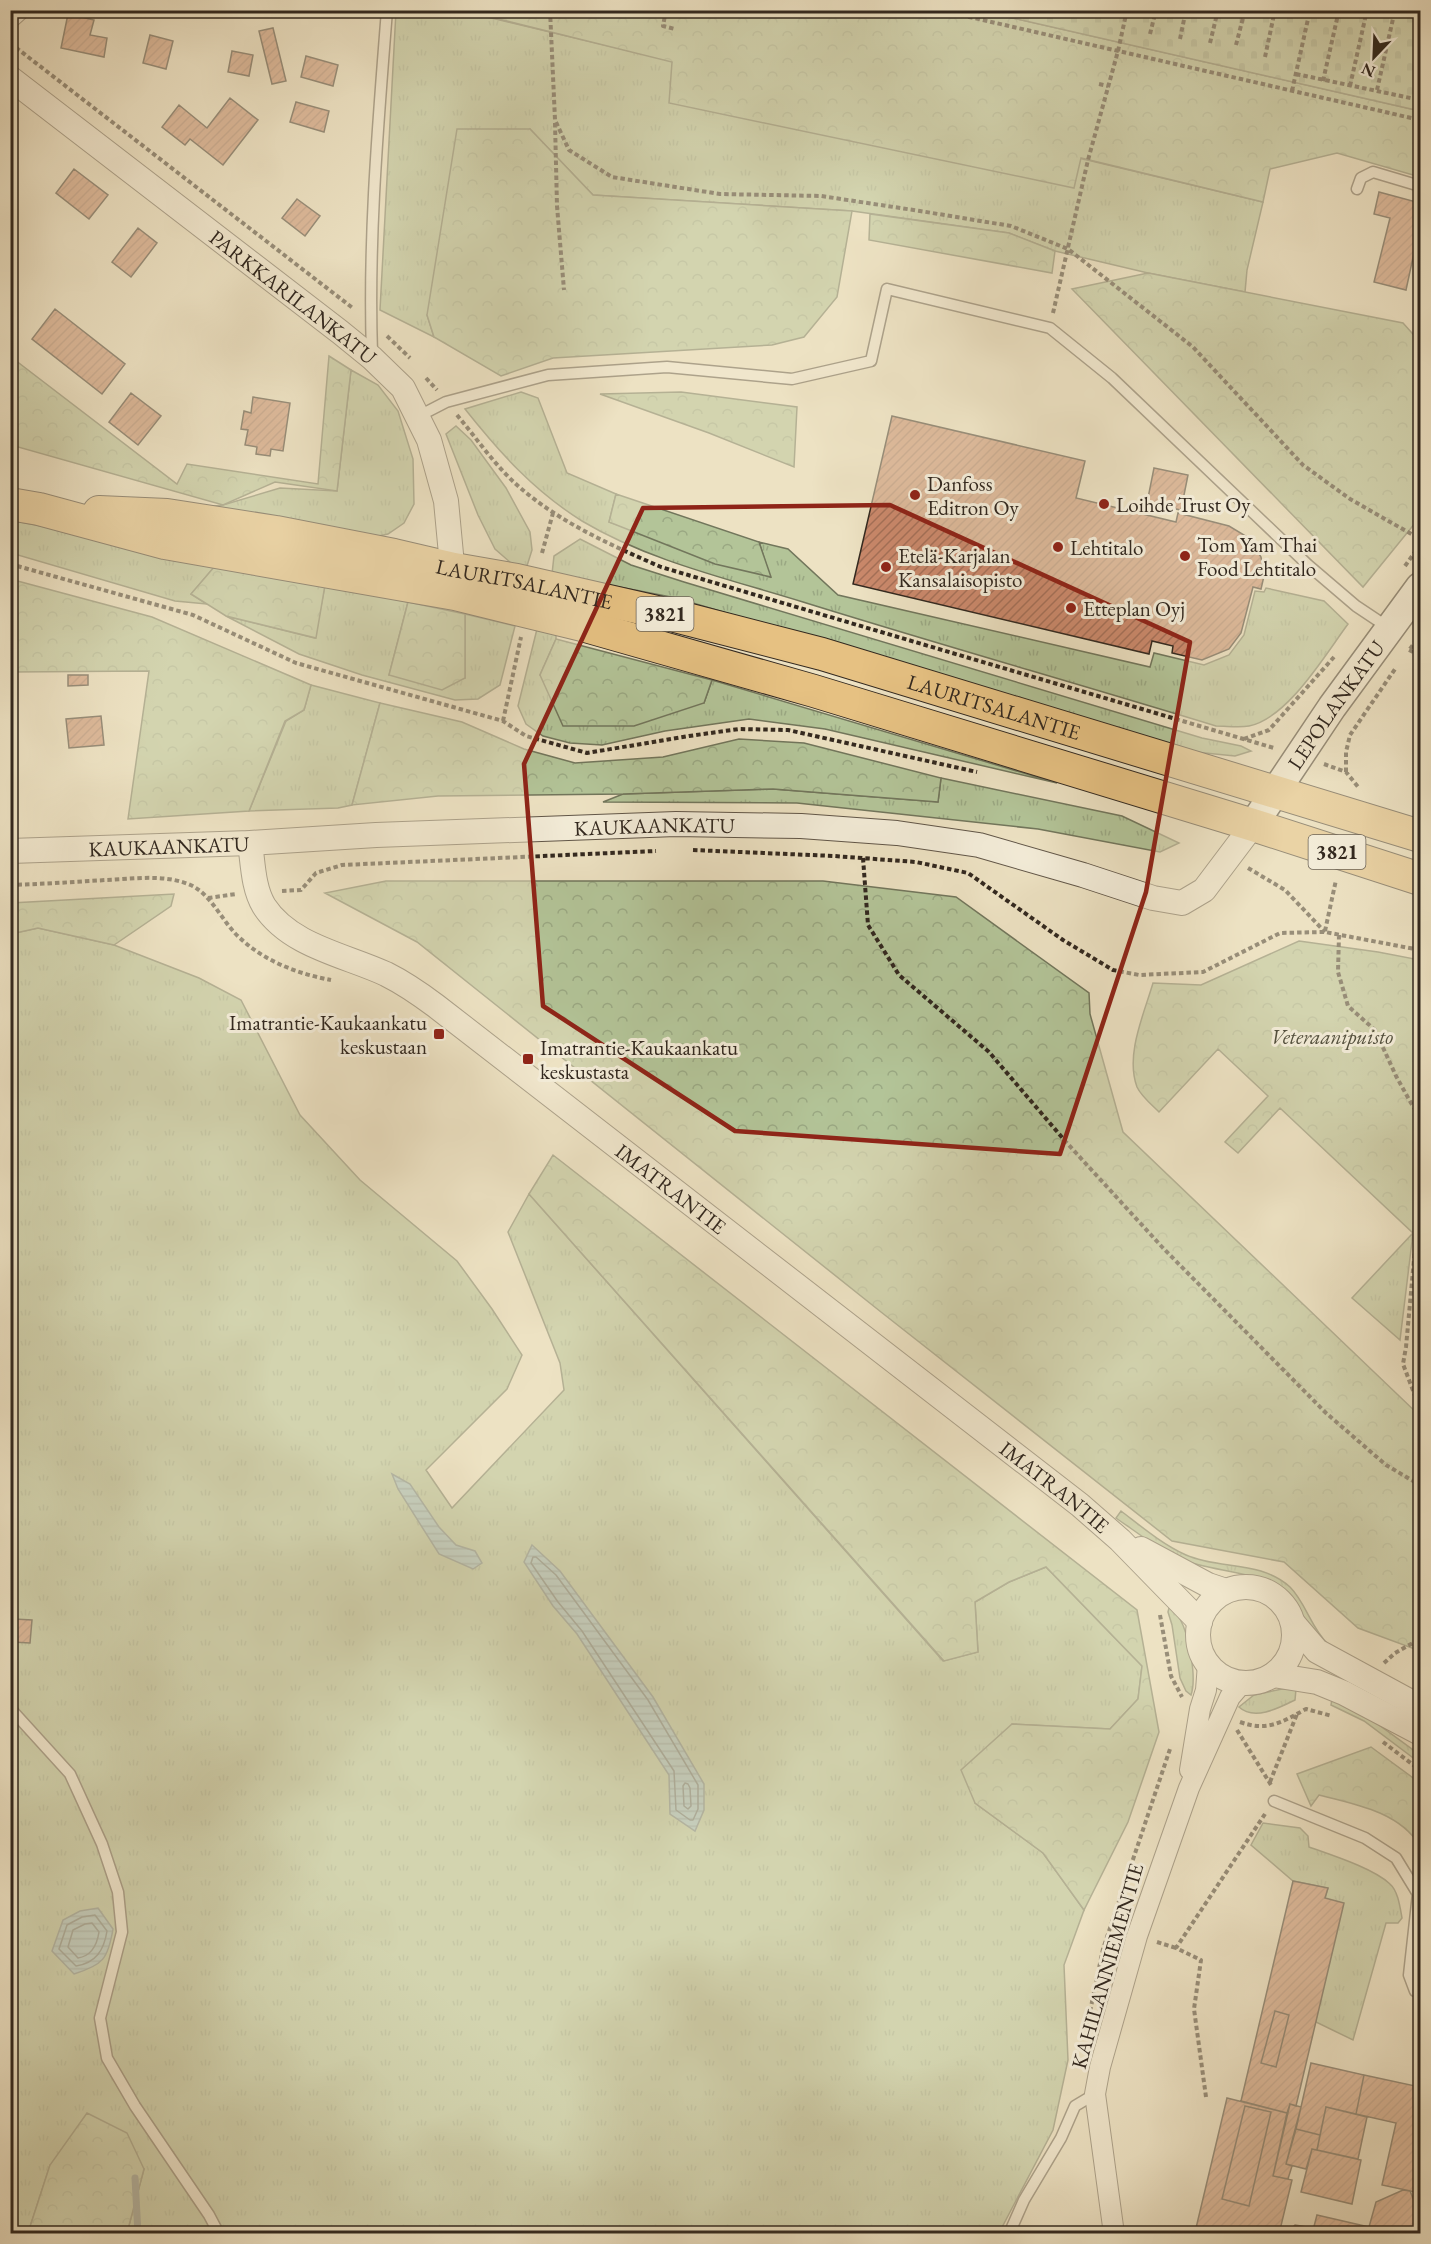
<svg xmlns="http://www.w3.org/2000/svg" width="1431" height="2244" font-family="'EB Garamond',serif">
<defs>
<pattern id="grass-tufts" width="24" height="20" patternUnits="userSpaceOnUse" patternTransform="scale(1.5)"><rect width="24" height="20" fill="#b3c498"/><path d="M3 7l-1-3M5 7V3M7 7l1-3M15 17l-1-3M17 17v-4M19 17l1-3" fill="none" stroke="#9aa883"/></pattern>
<pattern id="forest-crowns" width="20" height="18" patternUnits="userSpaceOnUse" patternTransform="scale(1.5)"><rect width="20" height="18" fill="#b3c498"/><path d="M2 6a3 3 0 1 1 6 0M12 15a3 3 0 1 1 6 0" fill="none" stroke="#9aa883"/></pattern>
<pattern id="cemetery-stones" width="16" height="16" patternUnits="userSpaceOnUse" patternTransform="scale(1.5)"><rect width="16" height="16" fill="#b3c498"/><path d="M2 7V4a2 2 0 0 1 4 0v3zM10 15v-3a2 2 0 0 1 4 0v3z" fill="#9aa883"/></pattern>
<pattern id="water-rules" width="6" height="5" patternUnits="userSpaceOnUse" patternTransform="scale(1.5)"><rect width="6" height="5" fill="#9bbcbc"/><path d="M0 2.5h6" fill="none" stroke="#7f9998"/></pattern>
<pattern id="building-hatch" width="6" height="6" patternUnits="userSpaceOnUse" patternTransform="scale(1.5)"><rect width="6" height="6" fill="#cb896c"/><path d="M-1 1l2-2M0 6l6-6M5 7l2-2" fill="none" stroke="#a57058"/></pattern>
</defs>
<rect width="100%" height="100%" fill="#ede2c3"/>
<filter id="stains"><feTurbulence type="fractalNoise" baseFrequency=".00333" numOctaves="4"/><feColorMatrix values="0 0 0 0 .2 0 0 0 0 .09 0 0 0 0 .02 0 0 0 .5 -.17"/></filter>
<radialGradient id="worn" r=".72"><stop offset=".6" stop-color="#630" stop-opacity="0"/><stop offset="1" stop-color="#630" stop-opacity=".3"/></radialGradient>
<path fill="url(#grass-tufts)" stroke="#72765c" stroke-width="1.5" d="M 396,11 L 462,11 L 1263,202 L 1247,270 L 1245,292 L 1148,273 L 1055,251 L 1009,233 L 852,211 L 593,195 L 530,129 L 427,315 L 434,337 L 380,310 Z
M 351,370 L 378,385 L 398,411 L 413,459 L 414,504 L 404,523 L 388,534 L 374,537 L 198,508 L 223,505 L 280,488 L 337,491 Z
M 521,392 L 538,398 L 567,473 L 616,494 L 609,522 L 770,577 L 759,542 L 788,549 L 838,595 L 1150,667 L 1154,653 L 1204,665 L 1229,655 L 1244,635 L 1255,591 L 1264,592 L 1266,588 L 1324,601 L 1348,624 C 1325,655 1288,718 1249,726 C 1239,728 1227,726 1216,726 C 1079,684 941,645 803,602 C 729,579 649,561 582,521 C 534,491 500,453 465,409 Z
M 456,426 L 471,440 L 506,488 L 530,532 L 532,550 L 526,569 L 511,563 L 495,549 L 478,515 L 446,434 Z
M 10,520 L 206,558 L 215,566 L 191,594 L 207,604 L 175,601 L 11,553 Z
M 580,539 L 631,565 L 684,582 L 1202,738 L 1241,746 L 1251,751 L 1235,756 L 1195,752 L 676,598 L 552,574 L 554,556 Z
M 325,585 L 408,602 L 389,675 L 465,678 L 465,614 L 515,626 L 500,685 L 478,699 L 455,700 L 362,675 L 299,654 L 226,616 L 315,638 Z
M 537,629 L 556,634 L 556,639 L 540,675 L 704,703 L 712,680 L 1057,783 L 825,729 L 749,719 L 665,731 L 602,745 L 570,743 L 543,736 L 526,724 L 518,706 Z
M 311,685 L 380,703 L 352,805 L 338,808 L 249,811 L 286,721 L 304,710 Z
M 941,778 L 1122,816 L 1179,843 L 1160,852 L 1038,829 L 797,803 L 603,802 L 623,794 L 773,789 L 938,802 Z
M 38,928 L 114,945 L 199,978 L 241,1000 L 300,1115 L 360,1180 L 457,1261 L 492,1309 L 522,1355 L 507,1389 L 426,1470 L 452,1508 L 564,1390 L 560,1363 L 508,1232 L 529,1194 L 943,1661 L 978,1652 L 975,1602 L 1009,1582 L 1046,1567 L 1142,1666 L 1138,1699 L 1110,1729 L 1012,1724 L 975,1803 L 1043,1853 L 1084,1910 L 1064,1965 L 1068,2060 L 1053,2130 L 999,2233 L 127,2233 L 144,2169 L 50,2165 L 28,2233 L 11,2233 L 10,934 Z
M 1413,1233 L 1400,1340 L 1352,1298 Z
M 1121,1511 C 1142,1527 1162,1544 1186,1555 C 1220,1570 1260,1560 1290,1587 C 1306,1603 1311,1628 1328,1644 L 1326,1647 C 1318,1638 1307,1629 1301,1619 C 1295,1609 1294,1599 1284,1592 C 1261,1571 1213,1572 1183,1560 C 1159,1550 1138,1533 1116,1518 Z
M 1169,1608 L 1171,1608 C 1174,1612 1178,1615 1180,1619 C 1189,1635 1197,1678 1191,1695 L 1186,1691 L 1180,1678 L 1172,1625 L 1168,1612 Z
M 1282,1689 L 1296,1689 L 1295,1700 C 1279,1708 1254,1721 1239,1707 L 1254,1695 Z
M 1332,1699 L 1368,1717 L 1420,1755 L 1420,1763 L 1364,1721 L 1331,1705 Z
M 1263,1823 L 1300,1828 L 1308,1836 L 1309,1847 C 1331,1855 1373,1868 1390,1884 C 1398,1891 1400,1907 1402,1918 L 1398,1923 L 1386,1923 L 1353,2040 L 1316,2022 L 1325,1898 L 1328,1888 L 1293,1881 L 1251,1845 Z"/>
<path fill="url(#forest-crowns)" stroke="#72765c" stroke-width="1.5" d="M 462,10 L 982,11 L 1420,111 L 1420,177 L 1337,153 L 1270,169 L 1263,202 L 1081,158 L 1074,188 L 669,103 L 672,62 Z
M 457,129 L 530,129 L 593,195 L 852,211 L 837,297 L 804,337 L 772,345 L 553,358 L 501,376 L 434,337 L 427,315 Z
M 870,214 L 1009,233 L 1055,251 L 1052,273 L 869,240 Z
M 1148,273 L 1403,323 L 1420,342 L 1420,517 L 1363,587 L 1072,289 Z
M 329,356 L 351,370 L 337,491 L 275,482 L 223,505 L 11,445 L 11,357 L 177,484 L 187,464 L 318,484 Z
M 681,392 L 797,407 L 794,467 L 709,433 L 600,394 Z
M 616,494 L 759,542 L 771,577 L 715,564 L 609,522 Z
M 215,566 L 325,585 L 316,638 L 226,616 L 191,594 Z
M 10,579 L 152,617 L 311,685 L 304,710 L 285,721 L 249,811 L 128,819 L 149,671 L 11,672 Z
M 408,602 L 465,614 L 465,678 L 442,690 L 389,675 Z
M 556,639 L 712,680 L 704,703 L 634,726 L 563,726 L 540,675 Z
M 380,703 L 462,722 L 524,749 L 575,763 L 663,757 L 739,739 L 804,743 L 941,778 L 938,802 L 773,789 L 623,794 L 438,796 L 352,805 Z
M 386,881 L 823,881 L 956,897 L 1089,993 L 1090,1014 L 1123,1132 L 1420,1416 L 1420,1651 L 1358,1628 L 1284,1562 L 1172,1541 L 881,1312 L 417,942 L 325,893 Z
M 174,894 L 171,906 L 114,945 L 38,928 L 11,934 L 11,903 Z
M 1299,941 L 1378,952 L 1420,960 L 1420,1111 L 1413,1233 L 1280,1108 L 1238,1153 L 1225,1142 L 1268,1096 L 1218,1049 L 1159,1112 C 1152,1105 1141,1096 1137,1087 C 1125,1055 1144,1014 1153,983 L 1201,985 Z
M 553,1155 L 1137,1610 L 1159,1732 L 1128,1822 L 1084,1910 L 1043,1853 L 975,1803 L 961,1770 L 1012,1724 L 1110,1729 L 1138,1699 L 1142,1666 L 1046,1567 L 1009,1582 L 975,1602 L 978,1652 L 944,1661 L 529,1194 Z
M 1371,1747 L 1420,1783 L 1420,1846 C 1400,1812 1355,1804 1319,1795 L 1311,1806 L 1297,1774 Z
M 87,2113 L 127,2133 L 144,2169 L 127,2233 L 28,2233 L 50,2165 Z"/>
<path fill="url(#cemetery-stones)" stroke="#72765c" stroke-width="1.5" d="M 982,11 L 1420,11 L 1420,111 Z"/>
<path fill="url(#water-rules)" stroke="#71817d" stroke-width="1.5" d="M 392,1474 L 410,1484 L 439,1527 L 456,1545 L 475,1551 L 482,1563 L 473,1569 L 439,1554 L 398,1489 Z
M 532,1545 L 560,1571 L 653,1697 L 704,1784 L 704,1810 L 695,1831 L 670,1814 L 669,1775 L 577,1634 L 553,1606 L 524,1562 Z
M 98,1908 L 113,1929 C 108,1959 103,1965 74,1974 L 52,1951 L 63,1920 L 80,1911 Z"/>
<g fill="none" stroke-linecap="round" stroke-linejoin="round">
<path stroke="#66726e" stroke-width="1.5" d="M 533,1557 L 536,1557 L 556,1575 L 648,1700 L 698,1785 L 698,1809 L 693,1820 L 690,1820 L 676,1810 L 674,1771 L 582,1631 L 558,1602 L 531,1563 Z
M 685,1783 L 688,1784 L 690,1788 L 691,1806 L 688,1809 L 684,1806 L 683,1786 Z
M 95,1915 L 107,1931 C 104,1950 96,1963 76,1966 L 59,1949 L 67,1925 L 82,1917 Z
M 92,1923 L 99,1932 C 97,1945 91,1956 78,1958 L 68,1947 L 73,1930 L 85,1924 Z"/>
<path stroke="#71817d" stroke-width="7" d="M 135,2178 L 138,2234"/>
</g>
<path fill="url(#building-hatch)" stroke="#32281f" stroke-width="1.5" d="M 68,14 L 94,20 L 90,35 L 107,38 L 104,57 L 61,48 Z
M 273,28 L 286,81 L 272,84 L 259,31 Z
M 150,35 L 173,41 L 166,69 L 143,63 Z
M 232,51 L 253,55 L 249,76 L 228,72 Z
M 306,56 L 338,65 L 333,86 L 301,77 Z
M 230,98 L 258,120 L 223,165 L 190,139 L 185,145 L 162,127 L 179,105 L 207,128 Z
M 296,102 L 329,111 L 324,132 L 290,122 Z
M 74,169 L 108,195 L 89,219 L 56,193 Z
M 1379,192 L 1420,203 L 1420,225 L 1406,290 L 1374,282 L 1390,218 L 1374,214 Z
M 297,199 L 320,216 L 305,236 L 282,218 Z
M 138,228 L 157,243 L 131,277 L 112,262 Z
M 55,309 L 125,364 L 102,394 L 32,339 Z
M 131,393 L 161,416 L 138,445 L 109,422 Z
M 253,397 L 290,403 L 283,451 L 271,449 L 270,456 L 256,454 L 257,447 L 245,445 L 248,430 L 241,429 L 244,411 L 251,413 Z
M 892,416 L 1085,461 L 1076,498 L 1176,522 L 1178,513 L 1229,526 L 1249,538 L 1261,557 L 1264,576 L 1261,589 L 1253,587 L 1241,633 L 1229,649 L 1202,660 L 1172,653 L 1173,646 L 1152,641 L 1149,654 L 853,584 Z
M 1154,468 L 1188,475 L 1181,510 L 1147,503 Z
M 68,675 L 88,675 L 88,685 L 68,686 Z
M 101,716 L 104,745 L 69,748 L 66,719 Z
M 14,1619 L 32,1620 L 30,1643 L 12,1642 Z
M 1293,1881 L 1328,1888 L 1325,1898 L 1344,1903 L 1296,2106 L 1290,2104 L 1287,2113 L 1241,2101 Z
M 1275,2011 L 1289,2015 L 1276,2067 L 1261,2063 Z
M 1311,2063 L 1364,2075 L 1356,2114 L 1326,2107 L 1320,2135 L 1296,2129 Z
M 1364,2075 L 1420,2087 L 1420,2193 L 1382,2185 L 1396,2123 L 1356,2114 Z
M 1227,2098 L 1287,2113 L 1273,2176 L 1292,2180 L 1279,2234 L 1218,2234 L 1196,2228 Z
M 1290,2104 L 1301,2107 L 1286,2164 L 1292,2166 L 1288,2179 L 1273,2176 Z
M 1245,2106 L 1271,2112 L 1249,2206 L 1222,2199 Z
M 1326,2107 L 1367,2117 L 1358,2159 L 1317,2150 Z
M 1296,2129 L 1320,2135 L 1317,2150 L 1312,2149 L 1306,2169 L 1286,2164 Z
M 1312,2149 L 1361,2160 L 1352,2204 L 1301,2192 Z
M 1403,2190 L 1410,2191 L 1420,2215 L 1420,2234 L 1399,2234 L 1369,2227 L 1376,2202 Z
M 1317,2215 L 1369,2227 L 1399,2234 L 1312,2234 Z
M 1295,2225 L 1313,2228 L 1312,2234 L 1291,2234 L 1290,2230 Z"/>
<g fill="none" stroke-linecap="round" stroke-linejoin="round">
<g stroke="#615648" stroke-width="13">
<path id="service" d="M 1357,189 L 1361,178 L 1373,172 L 1420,186
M 372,354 C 368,240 378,125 387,10
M 417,417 L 446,402 L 548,375 L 667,367 L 792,379 L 871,361 L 887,289 L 1050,328 L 1112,378 L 1308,565 L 1356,606 L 1389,628
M 10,1708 L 70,1774 L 102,1844 L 118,1892 L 122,1932 L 100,2018 L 107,2058 L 135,2106 L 209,2215 L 219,2234
M 1274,1801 L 1365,1838 L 1396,1858 L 1418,1894 L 1409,1975 L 1415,1991 L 1420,1992
M 1009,2234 L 1024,2200 L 1061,2138 L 1075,2106 L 1095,2094"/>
</g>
<g stroke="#615648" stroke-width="22">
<path id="minor" d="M 10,18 L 19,10
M 1190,1770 L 1200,1709 L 1206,1690 L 1208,1664
M 1114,2234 L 1095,2094 L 1100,2067 L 1137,1936 L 1189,1788 L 1230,1697 L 1242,1683"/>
</g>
<g stroke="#615648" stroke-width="26">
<g id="tertiary">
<path id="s1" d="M 10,78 L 340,332 L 372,358 L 403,388 L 429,440 L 446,501 L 454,586"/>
<path id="s2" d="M 250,843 C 253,863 253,888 264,906 C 290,946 345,955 386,974 C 404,983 420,994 436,1006 L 1080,1505 L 1120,1540 L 1200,1622"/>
<path id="s3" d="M 10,851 L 250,843 L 376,835 L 676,824 L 801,826 L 897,833 L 979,845 L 1083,875 L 1153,898 L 1182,903 L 1204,890 L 1253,825"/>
<path d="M 1141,1549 L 1208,1585 L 1226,1591"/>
<circle cx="1246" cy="1635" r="48"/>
<path d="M 1293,1623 L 1317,1651 L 1420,1707"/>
<path d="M 1273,1675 L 1317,1682 L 1344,1693 L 1420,1733"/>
</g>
</g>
<g stroke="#32281f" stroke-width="31">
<g id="secondary">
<path id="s4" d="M 1253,825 L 1332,707 L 1420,587"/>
</g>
</g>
<g stroke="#32281f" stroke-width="34">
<g id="primary">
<path d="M 10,504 L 39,509 L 165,543 L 455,594 L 582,625 L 814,691 L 1253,825 L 1420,879"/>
<path id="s5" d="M 99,512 L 167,515 L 276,532 L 394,555 L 454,569 L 517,580 L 675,616 L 822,654 L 1420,836"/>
</g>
</g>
<path stroke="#32281f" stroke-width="4" stroke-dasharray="4.5 3" stroke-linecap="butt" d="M 550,10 L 555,120 L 569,150 L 612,177 L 720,194 L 821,196 L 920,211 L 1011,226 L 1068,249 L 1193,347 L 1303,465 L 1350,499 L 1420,539
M 666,10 L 663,26 L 675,29
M 939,10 L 1420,120
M 1150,34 L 1156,10
M 1180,39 L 1186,10
M 10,43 L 354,309
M 1210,43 L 1218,10
M 1236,45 L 1245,10
M 1265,57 L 1275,10
M 1296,74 L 1420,100
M 1323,81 L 1339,10
M 1099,84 L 1108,86
M 1350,86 L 1367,10
M 1377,90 L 1395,10
M 1292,91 L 1310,10
M 555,123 L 557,206 L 564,290
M 1053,313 L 1088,160 L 1118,51 L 1127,10
M 387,336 L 410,358
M 426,378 L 437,390
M 457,415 C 478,440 498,470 524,491 C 565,525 613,546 661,567 L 1274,748
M 542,553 L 553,513
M 10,564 L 193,615 L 296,663 L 503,721 L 526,736 L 587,753 L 689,736 L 739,729 L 788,730 L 977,772
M 1405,566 L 1420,545
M 1410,649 L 1420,635
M 1409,650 L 1420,655
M 503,721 L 521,637
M 1244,739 L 1269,730 L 1334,657
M 1324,764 L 1346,772 L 1359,788
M 1346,772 L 1346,752 L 1350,735 L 1395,669
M 693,850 L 834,856 L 916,862 L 968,873 L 1063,940 L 1113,970 L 1139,975 L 1203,972 L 1280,933 L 1325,932 L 1420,950
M 863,858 L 868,925 L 899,975 L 989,1052 L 1066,1142 L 1163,1248 L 1326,1413 L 1386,1465 L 1420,1485
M 1248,868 L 1285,890 L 1325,932
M 10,885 C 42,884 74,882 106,880 C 133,879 162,874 188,884 C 212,893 222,923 241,939 C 266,962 299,974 331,980
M 282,891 L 301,890 L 316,873 L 342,865 L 656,851
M 208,898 L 236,894
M 1325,931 L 1336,880
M 1339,935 L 1338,972 L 1348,1006 L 1375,1030 L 1396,1076 L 1411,1103 L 1420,1117
M 1420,1194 L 1406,1347 L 1403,1364 L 1420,1409
M 1160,1615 L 1171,1676 L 1182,1697
M 1384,1663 L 1395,1653 L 1420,1639
M 1240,1722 C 1268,1732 1282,1722 1306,1709 L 1332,1716
M 1237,1730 L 1271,1785
M 1383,1742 L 1420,1770
M 1270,1782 L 1297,1714
M 1157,1942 L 1176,1948
M 1087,2026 L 1103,1949 L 1170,1749
M 1206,2097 L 1194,2009 L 1201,1960 L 1176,1948 L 1265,1814"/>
<use href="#service" stroke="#f3ecd8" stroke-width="10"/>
<use href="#minor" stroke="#f3ecd8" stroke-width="20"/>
<use href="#tertiary" stroke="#f3ecd8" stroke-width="24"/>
<use href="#secondary" stroke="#f3ecd8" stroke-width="28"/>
<use href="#primary" stroke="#e6c182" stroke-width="32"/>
</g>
<path d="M0 0H1431V2244H0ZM 890,505 L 1190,642 L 1146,892 L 1060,1154 L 735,1131 L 543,1006 L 524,764 L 643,508 Z" fill="#ede2c3" fill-opacity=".55" fill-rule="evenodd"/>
<path fill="none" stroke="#8f2418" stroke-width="4.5" stroke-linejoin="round" d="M 890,505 L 1190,642 L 1146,892 L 1060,1154 L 735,1131 L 543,1006 L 524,764 L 643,508 Z"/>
<g fill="#8f2418" stroke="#f3ecd8" stroke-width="2">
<circle cx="915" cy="495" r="6"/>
<circle cx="1104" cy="504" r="6"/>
<circle cx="1058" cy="547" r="6"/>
<circle cx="1185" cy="556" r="6"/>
<circle cx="886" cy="567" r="6"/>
<circle cx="1071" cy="608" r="6"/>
<rect x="433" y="1028" width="12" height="12" rx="3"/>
<rect x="522" y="1053" width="12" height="12" rx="3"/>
</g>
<g text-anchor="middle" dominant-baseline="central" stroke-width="6" stroke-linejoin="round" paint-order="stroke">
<g fill="#f3ecd8" stroke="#6c6356" stroke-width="1.5">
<rect x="636.5" y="597" width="57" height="34" rx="4.5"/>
<rect x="1308.5" y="835" width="57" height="34" rx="4.5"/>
</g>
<g font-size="20" font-weight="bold" fill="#32281f">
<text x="665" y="614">3821</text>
<text x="1337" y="852">3821</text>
</g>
<g font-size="21" fill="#32281f" stroke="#f3ecd8">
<text stroke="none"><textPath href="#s1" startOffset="358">PARKKARILANKATU</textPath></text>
<text stroke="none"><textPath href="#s5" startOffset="432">LAURITSALANTIE</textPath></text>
<text stroke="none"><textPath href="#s4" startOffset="146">LEPOLANKATU</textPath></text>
<text stroke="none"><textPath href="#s5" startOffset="918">LAURITSALANTIE</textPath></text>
<text stroke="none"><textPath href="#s3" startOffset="645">KAUKAANKATU</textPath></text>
<text stroke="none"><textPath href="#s3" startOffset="159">KAUKAANKATU</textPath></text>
<text stroke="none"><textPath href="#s2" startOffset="564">IMATRANTIE</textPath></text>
<text stroke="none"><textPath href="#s2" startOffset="1050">IMATRANTIE</textPath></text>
<text transform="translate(1107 1966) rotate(-74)">KAHILANNIEMENTIE</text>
</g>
<g font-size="21" fill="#32281f" stroke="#f3ecd8" text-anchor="start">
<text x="927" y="483">Danfoss<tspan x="927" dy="24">Editron Oy</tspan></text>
<text x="1116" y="504">Loihde Trust Oy</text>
<text x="1197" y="544">Tom Yam Thai<tspan x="1197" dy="24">Food Lehtitalo</tspan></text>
<text x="1070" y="547">Lehtitalo</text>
<text x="898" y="555">Etelä-Karjalan<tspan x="898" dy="24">Kansalaisopisto</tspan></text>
<text x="1083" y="608">Etteplan Oyj</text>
<text x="427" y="1022" text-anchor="end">Imatrantie-Kaukaankatu<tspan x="427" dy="24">keskustaan</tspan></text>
<text x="540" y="1047">Imatrantie-Kaukaankatu<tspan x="540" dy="24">keskustasta</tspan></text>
</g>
<g font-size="21" font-style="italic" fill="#524f3d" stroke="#f3ecd8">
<text x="1332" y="1036">Veteraanipuisto</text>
</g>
</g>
<rect width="1431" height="2244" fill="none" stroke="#ede2c3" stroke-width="36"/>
<rect x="12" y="12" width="1407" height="2220" fill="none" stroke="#32281f" stroke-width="3"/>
<rect x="18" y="18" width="1395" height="2208" fill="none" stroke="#32281f" stroke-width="1.5"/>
<g transform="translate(1374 57) rotate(203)" stroke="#f3ecd8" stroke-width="4.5" paint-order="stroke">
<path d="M0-4.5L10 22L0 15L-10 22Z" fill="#32281f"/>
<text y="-9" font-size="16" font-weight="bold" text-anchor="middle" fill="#32281f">N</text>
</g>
<rect width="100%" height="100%" filter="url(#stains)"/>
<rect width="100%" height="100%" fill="url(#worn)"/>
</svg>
